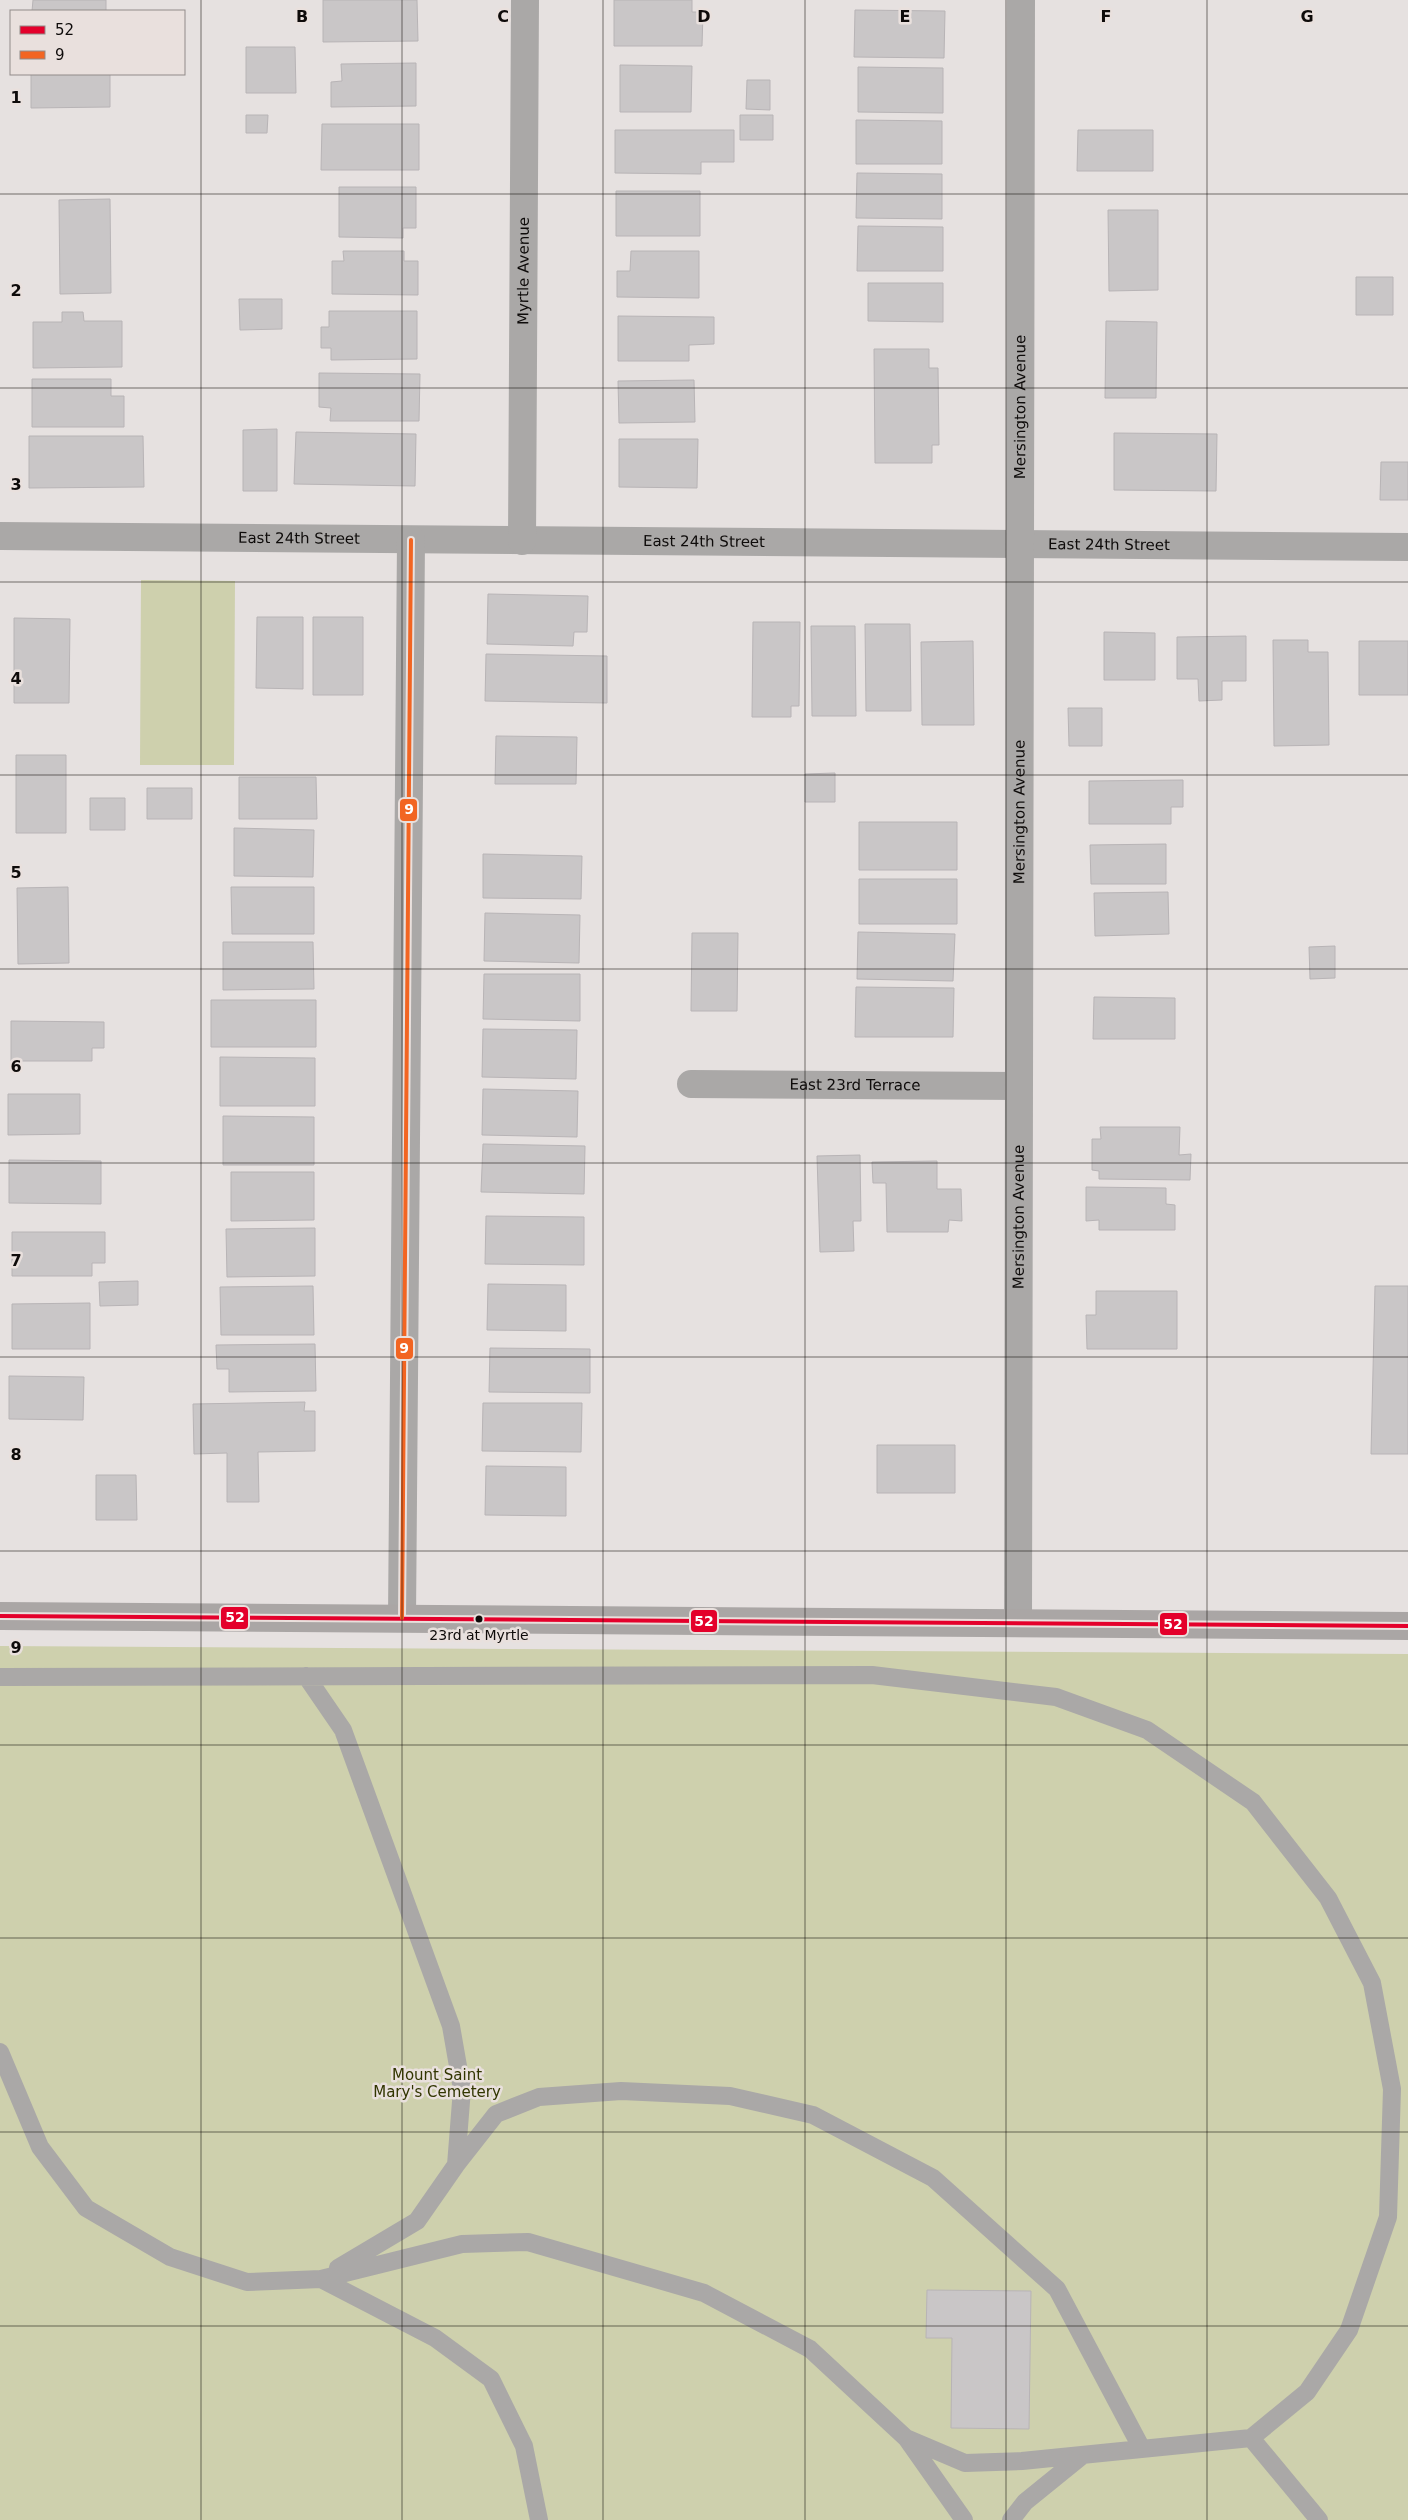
<svg xmlns="http://www.w3.org/2000/svg" width="1408" height="2520" font-family="'DejaVu Sans',sans-serif">
<rect width="100%" height="100%" fill="#e6e1e0"/>
<path fill="#ced0ad" d="M 141,580 L 235,581 L 234,765 L 140,765 Z
M 0,1646 L 1408,1654 L 1408,2520 L 0,2520 Z"/>
<path fill="#c9c6c7" stroke="#b8b4b6" d="M 33,0 L 106,0 L 106,11 L 32,11 Z
M 323,0 L 417,0 L 418,41 L 323,42 Z
M 614,0 L 692,0 L 692,12 L 703,12 L 702,46 L 614,46 Z
M 855,10 L 945,11 L 944,58 L 854,57 Z
M 246,47 L 295,47 L 296,93 L 246,93 Z
M 416,63 L 416,106 L 331,107 L 331,82 L 342,81 L 341,64 Z
M 620,65 L 692,66 L 691,112 L 620,112 Z
M 858,67 L 943,68 L 943,113 L 858,112 Z
M 31,74 L 110,74 L 110,107 L 31,108 Z
M 747,80 L 770,80 L 770,110 L 746,109 Z
M 246,115 L 268,115 L 267,133 L 246,133 Z
M 740,115 L 773,115 L 773,140 L 740,140 Z
M 856,120 L 942,121 L 942,164 L 856,164 Z
M 322,124 L 419,124 L 419,170 L 321,170 Z
M 615,130 L 734,130 L 734,162 L 701,162 L 701,174 L 615,173 Z
M 1078,130 L 1153,130 L 1153,171 L 1077,171 Z
M 857,173 L 942,174 L 942,219 L 856,218 Z
M 339,187 L 416,187 L 416,228 L 403,228 L 403,238 L 339,237 Z
M 616,191 L 700,191 L 700,236 L 616,236 Z
M 110,199 L 111,293 L 60,294 L 59,200 Z
M 1108,210 L 1158,210 L 1158,290 L 1109,291 Z
M 858,226 L 943,227 L 943,271 L 857,271 Z
M 343,251 L 404,251 L 404,261 L 418,261 L 418,295 L 332,294 L 332,261 L 344,261 Z
M 631,251 L 699,251 L 699,298 L 617,297 L 617,271 L 630,271 Z
M 1356,277 L 1393,277 L 1393,315 L 1356,315 Z
M 868,283 L 943,283 L 943,322 L 868,321 Z
M 239,299 L 282,299 L 282,329 L 240,330 Z
M 329,311 L 417,311 L 417,359 L 331,360 L 331,348 L 321,348 L 321,327 L 329,327 Z
M 62,312 L 83,312 L 84,321 L 122,321 L 122,367 L 33,368 L 33,322 L 62,322 Z
M 618,316 L 714,317 L 714,344 L 689,345 L 689,361 L 618,361 Z
M 1106,321 L 1157,322 L 1156,398 L 1105,398 Z
M 874,349 L 929,349 L 929,368 L 938,368 L 939,445 L 932,445 L 932,463 L 875,463 Z
M 319,373 L 420,374 L 419,421 L 330,421 L 331,408 L 319,407 Z
M 32,379 L 111,379 L 111,396 L 124,396 L 124,427 L 32,427 Z
M 694,380 L 695,422 L 619,423 L 618,381 Z
M 277,429 L 277,491 L 243,491 L 243,430 Z
M 296,432 L 416,434 L 415,486 L 294,484 Z
M 1114,433 L 1217,434 L 1216,491 L 1114,490 Z
M 29,436 L 143,436 L 144,487 L 29,488 Z
M 619,439 L 698,439 L 697,488 L 619,487 Z
M 1381,462 L 1408,462 L 1408,500 L 1380,500 Z
M 488,594 L 588,596 L 587,632 L 574,632 L 573,646 L 487,644 Z
M 257,617 L 303,617 L 303,689 L 256,688 Z
M 313,617 L 363,617 L 363,695 L 313,695 Z
M 14,618 L 70,619 L 69,703 L 14,703 Z
M 753,622 L 800,622 L 799,706 L 791,706 L 791,717 L 752,717 Z
M 865,624 L 910,624 L 911,711 L 866,711 Z
M 811,626 L 855,626 L 856,716 L 812,716 Z
M 1104,632 L 1155,633 L 1155,680 L 1104,680 Z
M 1246,636 L 1246,681 L 1222,681 L 1222,700 L 1199,701 L 1198,679 L 1177,679 L 1177,637 Z
M 1273,640 L 1308,640 L 1308,652 L 1328,652 L 1329,745 L 1274,746 Z
M 973,641 L 974,725 L 922,725 L 921,642 Z
M 1359,641 L 1408,641 L 1408,695 L 1359,695 Z
M 486,654 L 607,656 L 607,703 L 485,701 Z
M 1068,708 L 1102,708 L 1102,746 L 1069,746 Z
M 496,736 L 577,737 L 576,784 L 495,784 Z
M 16,755 L 66,755 L 66,833 L 16,833 Z
M 835,773 L 835,802 L 805,802 L 805,774 Z
M 239,777 L 316,777 L 317,819 L 239,819 Z
M 1183,780 L 1183,807 L 1171,807 L 1171,824 L 1089,824 L 1089,781 Z
M 147,788 L 192,788 L 192,819 L 147,819 Z
M 90,798 L 125,798 L 125,830 L 90,830 Z
M 859,822 L 957,822 L 957,870 L 859,870 Z
M 234,828 L 314,830 L 313,877 L 234,876 Z
M 1166,844 L 1166,884 L 1091,884 L 1090,845 Z
M 483,854 L 582,856 L 581,899 L 483,898 Z
M 859,879 L 957,879 L 957,924 L 859,924 Z
M 68,887 L 69,963 L 18,964 L 17,888 Z
M 231,887 L 314,887 L 314,934 L 232,934 Z
M 1168,892 L 1169,934 L 1095,936 L 1094,893 Z
M 485,913 L 580,915 L 579,963 L 484,961 Z
M 858,932 L 955,934 L 953,981 L 857,979 Z
M 692,933 L 738,933 L 737,1011 L 691,1011 Z
M 223,942 L 313,942 L 314,989 L 223,990 Z
M 1335,946 L 1335,978 L 1310,979 L 1309,947 Z
M 484,974 L 580,974 L 580,1021 L 483,1019 Z
M 856,987 L 954,988 L 953,1037 L 855,1037 Z
M 1094,997 L 1175,998 L 1175,1039 L 1093,1039 Z
M 211,1000 L 316,1000 L 316,1047 L 211,1047 Z
M 11,1021 L 104,1022 L 104,1048 L 92,1048 L 92,1061 L 11,1061 Z
M 483,1029 L 577,1030 L 576,1079 L 482,1077 Z
M 220,1057 L 315,1058 L 315,1106 L 220,1106 Z
M 483,1089 L 578,1091 L 577,1137 L 482,1135 Z
M 8,1094 L 80,1094 L 80,1134 L 8,1135 Z
M 223,1116 L 314,1117 L 314,1165 L 223,1165 Z
M 1100,1127 L 1180,1127 L 1179,1155 L 1191,1154 L 1190,1180 L 1099,1179 L 1099,1171 L 1092,1170 L 1092,1139 L 1101,1139 Z
M 483,1144 L 585,1146 L 584,1194 L 481,1192 Z
M 860,1155 L 861,1221 L 853,1221 L 854,1251 L 820,1252 L 817,1156 Z
M 9,1160 L 101,1161 L 101,1204 L 9,1203 Z
M 937,1161 L 937,1189 L 961,1189 L 962,1221 L 949,1220 L 948,1232 L 887,1232 L 886,1183 L 873,1183 L 872,1162 Z
M 231,1172 L 314,1172 L 314,1220 L 231,1221 Z
M 1086,1187 L 1166,1188 L 1166,1204 L 1175,1205 L 1175,1230 L 1099,1230 L 1099,1220 L 1086,1221 Z
M 486,1216 L 584,1217 L 584,1265 L 485,1264 Z
M 315,1228 L 315,1276 L 227,1277 L 226,1229 Z
M 12,1232 L 105,1232 L 105,1263 L 92,1263 L 92,1276 L 12,1276 Z
M 138,1281 L 138,1305 L 100,1306 L 99,1282 Z
M 488,1284 L 566,1285 L 566,1331 L 487,1330 Z
M 313,1286 L 314,1335 L 221,1335 L 220,1287 Z
M 1375,1286 L 1408,1286 L 1408,1454 L 1371,1454 Z
M 1096,1291 L 1177,1291 L 1177,1349 L 1087,1349 L 1086,1315 L 1096,1315 Z
M 90,1303 L 90,1349 L 12,1349 L 12,1304 Z
M 315,1344 L 316,1391 L 229,1392 L 229,1369 L 217,1369 L 216,1345 Z
M 490,1348 L 590,1349 L 590,1393 L 489,1392 Z
M 9,1376 L 84,1377 L 83,1420 L 9,1419 Z
M 305,1402 L 304,1411 L 315,1411 L 315,1451 L 258,1452 L 259,1502 L 227,1502 L 227,1453 L 194,1454 L 193,1404 Z
M 483,1403 L 582,1403 L 581,1452 L 482,1451 Z
M 877,1445 L 955,1445 L 955,1493 L 877,1493 Z
M 486,1466 L 566,1467 L 566,1516 L 485,1515 Z
M 96,1475 L 136,1475 L 137,1520 L 96,1520 Z
M 927,2290 L 1031,2291 L 1029,2429 L 951,2428 L 952,2338 L 926,2338 Z"/>
<g fill="none" stroke-linecap="round" stroke-linejoin="round">
<path stroke="#aaa8a7" stroke-width="18" d="M 306,1676 L 343,1730 L 451,2026 L 462,2089 L 456,2165
M 0,1677 L 872,1675 L 1056,1697 L 1147,1730 L 1253,1802 L 1328,1898 L 1372,1983 L 1392,2089 L 1388,2217 L 1349,2330 L 1307,2392 L 1251,2438
M 0,2052 L 40,2147 L 86,2208 L 170,2257 L 247,2282 L 321,2279 L 462,2244 L 528,2242 L 704,2293 L 810,2349 L 906,2438 L 965,2463 L 1022,2461 L 1251,2438 L 1319,2520
M 338,2268 L 417,2221 L 456,2165 L 496,2114 L 539,2097 L 621,2091 L 730,2096 L 813,2115 L 933,2178 L 1057,2289 L 1142,2449
M 321,2279 L 435,2338 L 491,2379 L 524,2446 L 539,2520
M 907,2439 L 964,2520
M 1011,2520 L 1025,2502 L 1083,2455"/>
<g stroke="#aaa8a7" stroke-width="28">
<path id="s1" d="M 0,536 L 1408,547"/>
<path id="s2" d="M 522,541 L 525,0"/>
<path id="s3" d="M 691,1084 L 1018,1086"/>
<path d="M 402,1618 L 411,540"/>
<path id="s4" d="M 1018,1623 L 1021,0"/>
</g>
<path stroke="#aaa6a5" stroke-width="28" d="M 0,1616 L 1408,1626"/>
<g stroke="#e9e0dd" stroke-width="8">
<path id="bus-1" d="M 0,1616 L 1408,1626"/>
</g>
<g stroke="#e9e0dd" stroke-width="8">
<path id="bus-2" d="M 402,1618 L 411,540"/>
</g>
<use href="#bus-1" stroke="#e4002b" stroke-width="4"/>
<use href="#bus-2" stroke="#f26522" stroke-width="4"/>
</g>
<path fill="none" stroke="#0e0b0a" stroke-width="1" stroke-opacity="0.55" d="M 201,0 L 201,2520M 402,0 L 402,2520M 603,0 L 603,2520M 805,0 L 805,2520M 1006,0 L 1006,2520M 1207,0 L 1207,2520M 0,194 L 1408,194M 0,388 L 1408,388M 0,582 L 1408,582M 0,775 L 1408,775M 0,969 L 1408,969M 0,1163 L 1408,1163M 0,1357 L 1408,1357M 0,1551 L 1408,1551M 0,1745 L 1408,1745M 0,1938 L 1408,1938M 0,2132 L 1408,2132M 0,2326 L 1408,2326"/>
<circle fill="#0e0b0a" stroke="#e9e0dd" stroke-width="2" cx="479" cy="1619" r="4.5"/>
<g text-anchor="middle" dominant-baseline="central" stroke-width="5" stroke-linejoin="round" paint-order="stroke">
<g font-size="14" fill="#0e0b0a" stroke="#e9e0dd">
<text x="479" y="1635">23rd at Myrtle</text>
</g>
<g font-size="15" fill="#0e0b0a" stroke="#e9e0dd">
<text stroke="none"><textPath href="#s2" startOffset="270">Myrtle Avenue</textPath></text>
<text stroke="none"><textPath href="#s4" startOffset="1216">Mersington Avenue</textPath></text>
<text stroke="none"><textPath href="#s1" startOffset="299">East 24th Street</textPath></text>
<text stroke="none"><textPath href="#s1" startOffset="704">East 24th Street</textPath></text>
<text stroke="none"><textPath href="#s1" startOffset="1109">East 24th Street</textPath></text>
<text stroke="none"><textPath href="#s4" startOffset="811">Mersington Avenue</textPath></text>
<text stroke="none"><textPath href="#s3" startOffset="164">East 23rd Terrace</textPath></text>
<text stroke="none"><textPath href="#s4" startOffset="406">Mersington Avenue</textPath></text>
</g>
<g font-size="15" fill="#313500" stroke="#e9e0dd">
<text x="437" y="2075">Mount Saint<tspan x="437" dy="17">Mary's Cemetery</tspan></text>
</g>
</g>
<g font-size="16" text-anchor="middle" font-weight="bold" fill="#0e0b0a" stroke="#e9e0dd" stroke-width="5" stroke-linejoin="round" paint-order="stroke">
<text x="302" y="22">B</text>
<text x="503" y="22">C</text>
<text x="704" y="22">D</text>
<text x="905" y="22">E</text>
<text x="1106" y="22">F</text>
<text x="1307" y="22">G</text>
<text x="16" y="103">1</text>
<text x="16" y="296">2</text>
<text x="16" y="490">3</text>
<text x="16" y="684">4</text>
<text x="16" y="878">5</text>
<text x="16" y="1072">6</text>
<text x="16" y="1266">7</text>
<text x="16" y="1460">8</text>
<text x="16" y="1653">9</text>
</g>
<g stroke="#e9e0dd" stroke-width="2">
<rect x="399" y="798" width="19" height="24" rx="5" fill="#f26522"/>
<rect x="395" y="1337" width="19" height="23" rx="5" fill="#f26522"/>
<rect x="220" y="1606" width="29" height="24" rx="5" fill="#e4002b"/>
<rect x="690" y="1609" width="28" height="24" rx="5" fill="#e4002b"/>
<rect x="1159" y="1612" width="29" height="24" rx="5" fill="#e4002b"/>
</g>
<g font-size="14" text-anchor="middle" font-weight="bold" fill="#fff">
<text x="409" y="814">9</text>
<text x="404" y="1353">9</text>
<text x="235" y="1622">52</text>
<text x="704" y="1626">52</text>
<text x="1173" y="1629">52</text>
</g>
<rect x="10" y="10" width="175" height="65" fill="#e9e0dd" stroke="#918b89"/>
<rect x="20" y="26" width="25" height="8" fill="#e4002b" stroke="#918b89"/>
<text x="55" y="35" font-size="15" fill="#0e0b0a">52</text>
<rect x="20" y="51" width="25" height="8" fill="#f26522" stroke="#918b89"/>
<text x="55" y="60" font-size="15" fill="#0e0b0a">9</text>
</svg>
